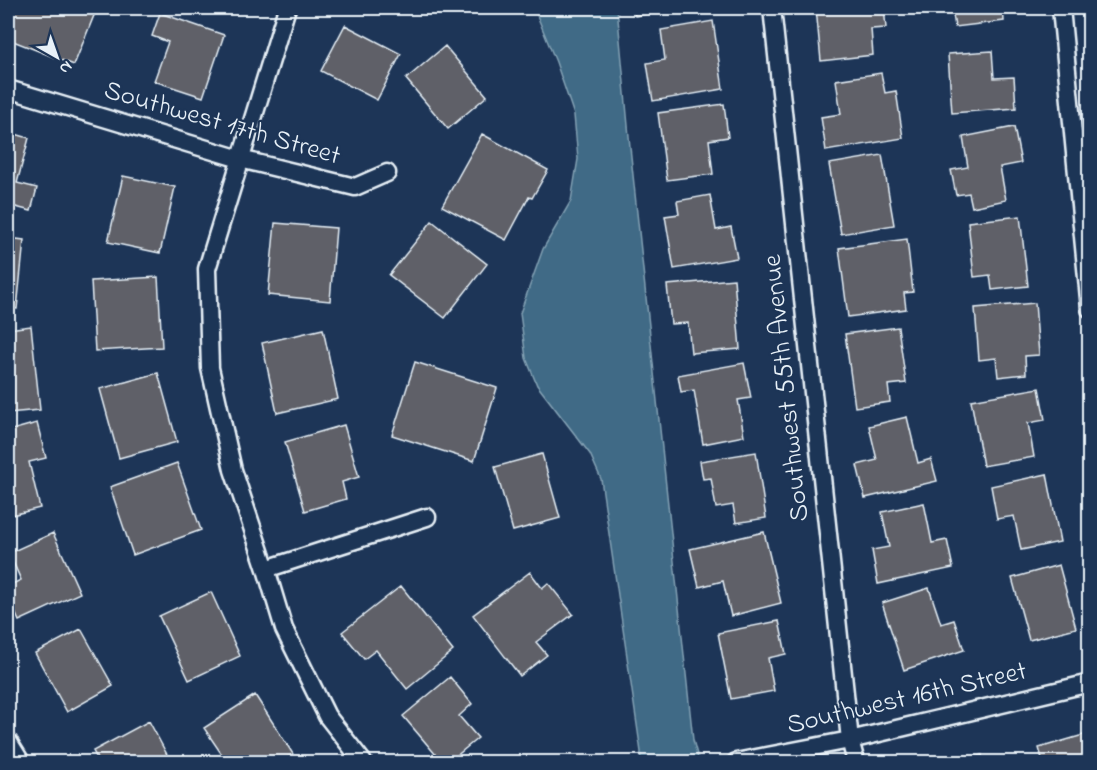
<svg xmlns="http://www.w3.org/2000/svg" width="1097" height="770" font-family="'Indie Flower',sans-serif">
<rect width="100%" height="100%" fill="#1d3557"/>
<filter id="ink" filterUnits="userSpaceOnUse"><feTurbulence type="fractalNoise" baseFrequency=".0167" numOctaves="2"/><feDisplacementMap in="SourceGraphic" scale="12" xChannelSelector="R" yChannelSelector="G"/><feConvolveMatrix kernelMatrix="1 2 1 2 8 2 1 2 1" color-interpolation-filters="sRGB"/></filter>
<g filter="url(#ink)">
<path fill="#406b86" stroke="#83a1b4" stroke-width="1.5" d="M 534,8 L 617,8 L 630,147 L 693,740 L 699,762 L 640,762 L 641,752 L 601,479 L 590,454 L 537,385 L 526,358 L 520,313 L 543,249 L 571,201 L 578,159 L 574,115 L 556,62 Z"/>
<path fill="#5e6068" stroke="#e8f1f8" stroke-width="1.5" d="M 15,8 L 97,8 L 74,65 L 8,39 L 8,26 Z
M 633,8 L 687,8 L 635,16 Z
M 816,8 L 884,8 L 886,28 L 871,29 L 873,55 L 821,61 Z
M 952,8 L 1003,8 L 1004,21 L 955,27 Z
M 160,13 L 224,35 L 203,97 L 154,81 L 168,42 L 152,36 Z
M 713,21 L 723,89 L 653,101 L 647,63 L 665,60 L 661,30 Z
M 345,25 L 401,54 L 377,100 L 321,71 Z
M 445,46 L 487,96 L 448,129 L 406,79 Z
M 992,51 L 994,78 L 1014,77 L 1016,108 L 952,113 L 948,54 Z
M 881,73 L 885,93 L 896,91 L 903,138 L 826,151 L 821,117 L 841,114 L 836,80 Z
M 724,104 L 728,137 L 709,140 L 713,174 L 667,180 L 658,113 Z
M 1014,127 L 1021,163 L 1000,167 L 1006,200 L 972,207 L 969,193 L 956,195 L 951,170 L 968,167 L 963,137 Z
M 8,132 L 29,138 L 17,183 L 37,188 L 31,211 L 8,205 Z
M 482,134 L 548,170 L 532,198 L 529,197 L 506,240 L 442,206 Z
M 882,155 L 894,225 L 841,234 L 829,164 Z
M 123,176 L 175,187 L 160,253 L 108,242 Z
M 710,195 L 716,230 L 731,227 L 737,258 L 674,269 L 665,216 L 679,214 L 677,201 Z
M 1020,216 L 1028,286 L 992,290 L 990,275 L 974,277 L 968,222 Z
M 432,221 L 487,264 L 445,318 L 389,275 Z
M 275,223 L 336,228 L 330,301 L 268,295 Z
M 8,238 L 24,240 L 17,309 L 8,308 Z
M 907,239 L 913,292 L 904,293 L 906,309 L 848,317 L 839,248 Z
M 158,277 L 162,347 L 95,351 L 91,281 Z
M 734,279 L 740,349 L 691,353 L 688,323 L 671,324 L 667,285 Z
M 1035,303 L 1039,355 L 1025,356 L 1026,374 L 998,377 L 996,358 L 979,360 L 975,308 Z
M 31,326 L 40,410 L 8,413 L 8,329 Z
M 898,327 L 906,383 L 888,385 L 890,402 L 855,407 L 845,334 Z
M 323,329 L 338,399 L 277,413 L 262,343 Z
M 415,362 L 497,388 L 474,461 L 392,435 Z
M 744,363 L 751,398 L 738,400 L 744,436 L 703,444 L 694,390 L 681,392 L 678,375 Z
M 158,373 L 177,442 L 119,458 L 100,389 Z
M 1039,388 L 1045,420 L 1028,423 L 1034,457 L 983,466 L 971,400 Z
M 907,417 L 918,463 L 931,459 L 937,481 L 865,498 L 857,465 L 877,460 L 869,426 Z
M 37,423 L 46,458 L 29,462 L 40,508 L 8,516 L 8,431 Z
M 344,425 L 359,477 L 342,482 L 346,499 L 305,511 L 285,442 Z
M 756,452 L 766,518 L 736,523 L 733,505 L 716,508 L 711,478 L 703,479 L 700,461 Z
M 542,454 L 560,518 L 513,531 L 495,467 Z
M 177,463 L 201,530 L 133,555 L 110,487 Z
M 1047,474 L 1060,542 L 1021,550 L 1014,516 L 997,519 L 991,486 Z
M 924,503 L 932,543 L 947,540 L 953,568 L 878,584 L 872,550 L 889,547 L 882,512 Z
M 764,532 L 781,603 L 731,616 L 723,581 L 699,587 L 690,549 Z
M 53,533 L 80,593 L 19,621 L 8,596 L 8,586 L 21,580 L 9,553 Z
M 1059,565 L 1076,628 L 1029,640 L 1012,578 Z
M 530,572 L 542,588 L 548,583 L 573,614 L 536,642 L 547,655 L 520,676 L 473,615 Z
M 401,586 L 453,651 L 407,689 L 376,650 L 364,659 L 342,632 Z
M 929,588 L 941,624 L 954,620 L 964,650 L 904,670 L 882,603 Z
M 211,592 L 240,656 L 189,680 L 159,616 Z
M 779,621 L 786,654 L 768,658 L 774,691 L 731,699 L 718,633 Z
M 81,629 L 113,686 L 67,712 L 35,653 Z
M 450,677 L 472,704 L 459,716 L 478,738 L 449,762 L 442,762 L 403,716 Z
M 255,695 L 293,754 L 280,762 L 227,762 L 204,728 Z
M 149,721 L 171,762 L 99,762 L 93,751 Z
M 1090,733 L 1090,762 L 1043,762 L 1039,748 Z
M 982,755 L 984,762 L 953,762 Z"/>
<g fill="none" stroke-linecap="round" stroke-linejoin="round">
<g stroke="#e8f1f8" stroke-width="21">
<path id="minor" d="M 287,8 L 207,269 L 210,368 L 233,470 L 266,569 L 284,629 L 327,716 L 363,762
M 772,8 L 850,740 L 856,762
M 1061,8 L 1090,309
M 8,89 L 240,159 L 355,187 L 387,173
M 266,569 L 427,517
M 8,741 L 21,762
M 736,762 L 850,740 L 1090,683"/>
</g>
<use href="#minor" stroke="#1d3557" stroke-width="16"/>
</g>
</g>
<g text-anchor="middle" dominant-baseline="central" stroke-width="4.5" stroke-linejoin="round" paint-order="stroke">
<g font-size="27" fill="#e8f1f8" stroke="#1d3557">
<text transform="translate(222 124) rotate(16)">Southwest 17th Street</text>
<text transform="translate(787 388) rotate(-96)">Southwest 55th Avenue</text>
<text transform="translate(907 699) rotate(-13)">Southwest 16th Street</text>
</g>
</g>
<rect width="1097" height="770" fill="none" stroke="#1d3557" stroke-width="30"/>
<rect x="15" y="15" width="1067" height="740" fill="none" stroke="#e8f1f8" stroke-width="2" filter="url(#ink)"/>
<g transform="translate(57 57) rotate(140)" stroke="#1d3557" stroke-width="4.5" paint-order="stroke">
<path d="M0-4.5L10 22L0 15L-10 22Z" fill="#e8f1f8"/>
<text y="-9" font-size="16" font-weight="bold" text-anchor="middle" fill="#e8f1f8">N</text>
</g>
</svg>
